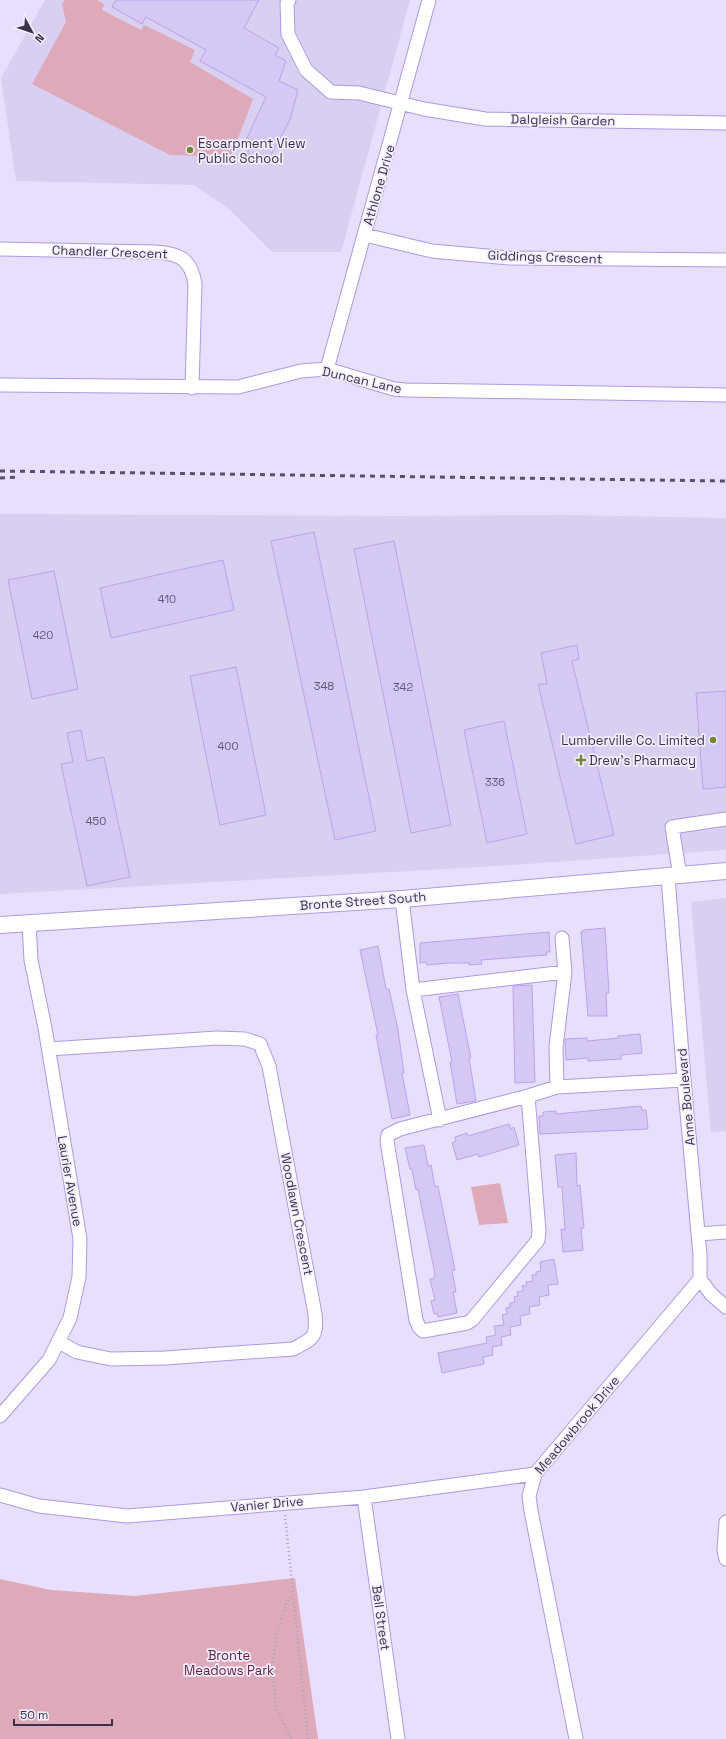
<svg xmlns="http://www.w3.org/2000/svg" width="726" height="1739" font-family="'Space Grotesk',sans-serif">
<rect width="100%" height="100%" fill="#e8dffd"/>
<path fill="#d9cff0" d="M 45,0 L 410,0 L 341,252 L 272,252 L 229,209 L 194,185 L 16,181 L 1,78 Z
M 0,514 L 398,516 L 566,515 L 726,518 L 726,850 L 481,867 L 0,894 Z
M 726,898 L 726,1131 L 711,1133 L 691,902 Z"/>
<path fill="#deaab9" d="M 65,0 L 97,0 L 104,4 L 102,10 L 141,30 L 144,25 L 195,50 L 190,62 L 253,99 L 231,157 L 170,155 L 32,84 L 66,22 L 62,4 Z
M 500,1183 L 508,1223 L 479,1225 L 471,1187 Z
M 295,1578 L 318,1739 L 0,1739 L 0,1579 L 51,1590 L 135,1596 Z"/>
<path fill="#d5c8f4" stroke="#baa2eb" d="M 116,0 L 259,0 L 244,28 L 279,48 L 275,55 L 286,61 L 279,81 L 298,90 L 290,120 L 266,164 L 247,153 L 254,141 L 247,138 L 266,97 L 200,61 L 206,50 L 146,17 L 142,24 L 112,7 Z
M 314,532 L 376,831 L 335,840 L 271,541 Z
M 394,541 L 451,825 L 411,833 L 354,549 Z
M 223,560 L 234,610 L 111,638 L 100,588 Z
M 54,571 L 78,689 L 32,699 L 8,580 Z
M 577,645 L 579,659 L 572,661 L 614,835 L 576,844 L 538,684 L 547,684 L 541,653 Z
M 236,667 L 266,815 L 220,825 L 190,676 Z
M 726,691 L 726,787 L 703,789 L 696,693 Z
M 504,721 L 527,834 L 487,843 L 464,730 Z
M 81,730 L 87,761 L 104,757 L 130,877 L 87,886 L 61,764 L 73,762 L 67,733 Z
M 605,928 L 609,993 L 606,993 L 607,1016 L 588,1016 L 581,932 L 584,930 Z
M 549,932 L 550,952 L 546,952 L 547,955 L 481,960 L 482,964 L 469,965 L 470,963 L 449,963 L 427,965 L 426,962 L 420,963 L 420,943 Z
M 378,946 L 386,989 L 389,989 L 398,1030 L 404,1073 L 402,1073 L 410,1115 L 392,1119 L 376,1035 L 378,1035 L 360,950 Z
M 532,985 L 535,1082 L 515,1083 L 513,986 Z
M 458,994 L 471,1058 L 469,1058 L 476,1101 L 457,1104 L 450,1062 L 452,1062 L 439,997 Z
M 640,1034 L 642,1053 L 621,1055 L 621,1059 L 588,1061 L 588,1058 L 566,1060 L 565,1039 L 587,1038 L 587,1041 L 619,1038 L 618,1036 Z
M 641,1106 L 642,1110 L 646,1110 L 648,1129 L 540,1134 L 539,1116 L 543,1116 L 543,1112 L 556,1111 L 556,1114 Z
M 509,1124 L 511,1129 L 514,1127 L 519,1145 L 479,1157 L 478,1154 L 457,1160 L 452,1143 L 456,1141 L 455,1137 L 467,1133 L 468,1136 Z
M 424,1145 L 428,1166 L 431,1165 L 435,1187 L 438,1186 L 455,1270 L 452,1271 L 456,1292 L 453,1292 L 457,1313 L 438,1317 L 437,1313 L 434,1314 L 431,1301 L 435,1300 L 430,1279 L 434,1279 L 434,1275 L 435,1274 L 418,1189 L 416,1190 L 412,1169 L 410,1169 L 405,1148 Z
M 576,1153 L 577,1186 L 580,1185 L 584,1228 L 581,1228 L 583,1250 L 563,1252 L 561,1229 L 565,1230 L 562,1187 L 558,1187 L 555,1155 Z
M 554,1259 L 558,1284 L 548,1285 L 549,1295 L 539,1297 L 540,1305 L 529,1307 L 530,1314 L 520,1316 L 521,1325 L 510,1327 L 511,1335 L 501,1337 L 502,1345 L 492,1347 L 493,1355 L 483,1357 L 484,1364 L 442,1373 L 438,1353 L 487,1343 L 486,1337 L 496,1335 L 494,1326 L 504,1325 L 502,1315 L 507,1314 L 506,1308 L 510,1307 L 510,1303 L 515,1302 L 514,1297 L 518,1296 L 517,1292 L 523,1291 L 522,1286 L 527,1285 L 526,1282 L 533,1281 L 532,1275 L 536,1275 L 536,1272 L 541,1271 L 540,1262 Z"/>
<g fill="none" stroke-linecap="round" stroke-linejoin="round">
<g stroke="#b098e0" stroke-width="15">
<path id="minor" d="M 289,0 L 287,3 L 288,34 L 306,70 L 331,92 L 359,93 L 424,109 L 485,119 L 726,123
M 365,235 L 432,251 L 509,258 L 726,260
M 0,249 L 154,252 C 178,253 191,258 195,284 L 192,388
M 327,369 L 429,0
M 0,385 L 238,387 L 301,371 L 327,369 L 394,389 L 406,390 L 726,395
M 680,876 L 672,827 L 726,819
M 668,877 L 684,1080 L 700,1255 L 700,1279 L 711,1294 L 726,1307
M 402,899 L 413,990 L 440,1120
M 413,990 L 565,972
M 49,1049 L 217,1038 L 245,1039 L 260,1044 L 269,1066 L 315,1314 C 317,1338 314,1338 293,1349 L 165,1358 L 111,1359 L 77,1352 L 59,1342
M 557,1087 L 556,1047 L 565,972 L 562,938
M 528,1096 L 539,1231 L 538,1240 L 472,1320 L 467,1323 L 423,1331 L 419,1327 L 416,1320 L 387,1141 L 388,1135 L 400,1129 L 528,1096 L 557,1087 L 684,1080
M 698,1234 L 726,1232
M 0,1416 L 49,1360 L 70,1318 L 79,1277 L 80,1239 L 45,1028 L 31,960 L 29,924
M 0,1495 L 39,1506 L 127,1516 L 364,1497 L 535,1474
M 364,1497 L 398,1739
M 726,1522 L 724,1550 L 726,1559
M 576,1739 L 531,1511 L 529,1496 L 535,1474 L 700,1279"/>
</g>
<g stroke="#b098e0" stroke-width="18">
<path id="major" d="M 0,925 L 402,899 L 726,871"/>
</g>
<path stroke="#aaa0be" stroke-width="2.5" stroke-dasharray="1 3" stroke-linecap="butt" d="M 285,1515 L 308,1739
M 291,1739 L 276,1707 L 272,1666 L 277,1634 L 286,1604 L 292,1595"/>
<use href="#minor" stroke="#fff" stroke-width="13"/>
<use href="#major" stroke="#fff" stroke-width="16"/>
<path stroke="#594e6c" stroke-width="3" stroke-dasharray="5 5" stroke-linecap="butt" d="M 0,471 L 726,481
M 0,478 L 20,477"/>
</g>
<g fill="#768635" stroke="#f3effe" stroke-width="1.5">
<circle cx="190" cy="150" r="4"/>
<circle cx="713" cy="740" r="4"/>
<path d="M579 754h4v4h4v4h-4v4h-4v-4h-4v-4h4z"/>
</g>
<g text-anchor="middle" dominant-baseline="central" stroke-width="3.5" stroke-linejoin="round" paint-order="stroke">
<g font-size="11" fill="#625678">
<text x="167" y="599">410</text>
<text x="43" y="635">420</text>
<text x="324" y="686">348</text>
<text x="403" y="687">342</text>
<text x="228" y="746">400</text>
<text x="495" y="782">336</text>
<text x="96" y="821">450</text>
</g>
<g font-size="13" fill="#3b304e" stroke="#f3effe">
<text transform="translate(563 120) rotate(1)">Dalgleish Garden</text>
<text transform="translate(379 185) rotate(-74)">Athlone Drive</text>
<text transform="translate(110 252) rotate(2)">Chandler Crescent</text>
<text transform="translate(545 257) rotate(2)">Giddings Crescent</text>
<text transform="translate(362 380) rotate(13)">Duncan Lane</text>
<text transform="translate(363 901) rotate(-4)">Bronte Street South</text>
<text transform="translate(686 1097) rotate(-95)">Anne Boulevard</text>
<text transform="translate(70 1181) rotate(80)">Laurier Avenue</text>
<text transform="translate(297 1214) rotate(79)">Woodlawn Crescent</text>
<text transform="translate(577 1425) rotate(-50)">Meadowbrook Drive</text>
<text transform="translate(267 1504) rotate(-5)">Vanier Drive</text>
<text transform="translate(381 1618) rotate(82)">Bell Street</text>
</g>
<g font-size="13" fill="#3b304e" stroke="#f3effe" text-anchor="start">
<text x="198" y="143">Escarpment View<tspan x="198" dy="15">Public School</tspan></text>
<text x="705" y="740" text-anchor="end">Lumberville Co. Limited</text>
<text x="589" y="760">Drew's Pharmacy</text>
</g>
<g font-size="13" fill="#6b203e" stroke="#f3effe">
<text x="229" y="1655">Bronte<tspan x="229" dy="15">Meadows Park</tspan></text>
</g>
</g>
<g transform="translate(32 32) rotate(130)" stroke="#f3effe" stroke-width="3" paint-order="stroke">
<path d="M0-3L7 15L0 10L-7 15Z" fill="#3b304e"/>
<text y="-6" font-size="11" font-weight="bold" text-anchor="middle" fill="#3b304e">N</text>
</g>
<path d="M14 1719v6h98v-6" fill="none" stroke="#3b304e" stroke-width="2"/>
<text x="20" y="1719" font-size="12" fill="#3b304e" stroke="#f3effe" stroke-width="3" paint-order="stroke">50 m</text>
</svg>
